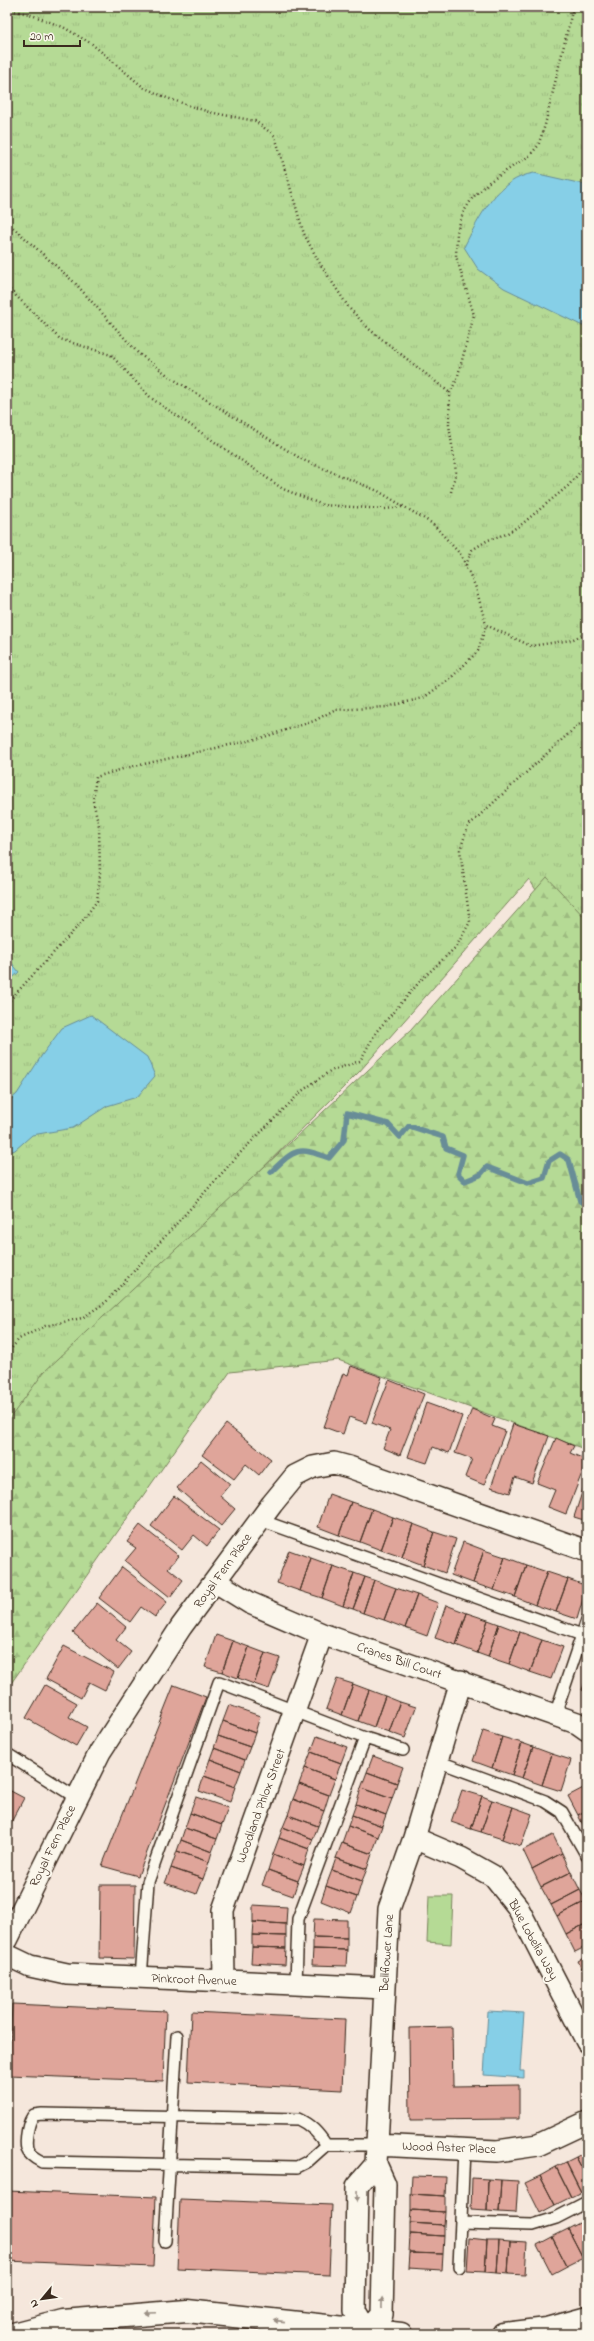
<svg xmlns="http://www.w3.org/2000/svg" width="594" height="2341" font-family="'Indie Flower',sans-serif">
<defs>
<pattern id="grass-tufts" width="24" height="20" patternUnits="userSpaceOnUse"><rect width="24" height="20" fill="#b5da95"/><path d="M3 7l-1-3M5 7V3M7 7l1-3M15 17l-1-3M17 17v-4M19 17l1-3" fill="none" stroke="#9dbb80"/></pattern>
<pattern id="forest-firs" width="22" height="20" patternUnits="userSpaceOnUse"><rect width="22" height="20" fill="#b5da95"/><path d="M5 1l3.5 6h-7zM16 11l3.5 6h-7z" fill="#9dbb80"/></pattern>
</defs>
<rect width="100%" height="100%" fill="#f5e7dc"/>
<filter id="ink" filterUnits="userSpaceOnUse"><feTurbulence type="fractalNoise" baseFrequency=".025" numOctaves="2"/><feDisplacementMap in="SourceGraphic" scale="8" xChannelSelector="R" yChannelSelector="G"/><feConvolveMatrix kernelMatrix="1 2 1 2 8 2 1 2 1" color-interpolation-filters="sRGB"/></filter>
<g filter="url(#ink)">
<path fill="url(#grass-tufts)" stroke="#78825a" d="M 7,7 L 587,7 L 587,971 L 529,879 L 359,1072 L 7,1423 Z"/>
<path fill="url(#forest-firs)" stroke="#78825a" d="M 547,877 L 587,920 L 587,1450 L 338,1360 L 230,1372 L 7,1689 L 7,1422 L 44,1372 L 411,1030 Z"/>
<path fill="#b5da95" stroke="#78825a" d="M 429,1896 L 453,1896 L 451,1944 L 427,1942 Z"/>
<path fill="#86cfe7" stroke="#688d97" d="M 534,173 L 587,185 L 587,328 L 504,288 L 478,269 L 464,247 C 480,216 497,179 534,173 Z
M 7,957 L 19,972 L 7,983 Z
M 91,1015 L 147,1057 L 155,1076 L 137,1097 L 107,1106 L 73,1128 L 32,1135 L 15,1150 L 7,1153 L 7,1103 L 17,1094 L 42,1055 L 62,1028 Z
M 488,2011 L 524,2013 L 520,2071 L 524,2071 L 524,2078 L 484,2075 Z"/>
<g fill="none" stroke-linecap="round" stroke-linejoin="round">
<path stroke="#688d97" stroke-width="5.5" d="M 271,1172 C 295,1149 297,1146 329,1158 L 344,1140 L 347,1113 L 388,1124 L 400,1137 L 409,1126 L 443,1137 L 446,1148 L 463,1155 L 458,1174 L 465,1181 L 480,1175 L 487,1167 L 528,1183 L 544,1178 L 549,1161 L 560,1154 L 569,1160 L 580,1201 L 587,1205"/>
</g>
<path fill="#dfa59a" stroke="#3b2a1e" d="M 351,1366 L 382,1377 L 366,1423 L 349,1417 L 343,1434 L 324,1427 L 343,1373 L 348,1375 Z
M 389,1380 L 424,1394 L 400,1455 L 383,1448 L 390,1430 L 372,1423 Z
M 426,1403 L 462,1416 L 449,1453 L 433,1447 L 427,1463 L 408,1457 Z
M 472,1409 L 495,1419 L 492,1426 L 505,1431 L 484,1485 L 465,1477 L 472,1459 L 455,1453 Z
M 226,1424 L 271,1459 L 259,1475 L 246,1464 L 234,1479 L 202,1455 Z
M 513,1424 L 549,1436 L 532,1483 L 515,1477 L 510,1493 L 491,1487 Z
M 556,1438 L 574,1446 L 570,1453 L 587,1460 L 566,1514 L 548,1507 L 555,1490 L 537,1483 Z
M 201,1460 L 230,1484 L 220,1496 L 235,1509 L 221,1526 L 177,1488 Z
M 587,1477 L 587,1521 L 574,1517 Z
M 329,1494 L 351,1502 L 339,1535 L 318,1527 Z
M 174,1496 L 219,1530 L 207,1546 L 194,1535 L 182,1550 L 151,1526 Z
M 351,1502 L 372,1509 L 360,1542 L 339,1535 Z
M 372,1509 L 393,1517 L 381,1550 L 360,1542 Z
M 393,1517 L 413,1524 L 402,1557 L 381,1550 Z
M 413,1524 L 434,1532 L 423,1565 L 402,1557 Z
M 140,1525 L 179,1556 L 168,1568 L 183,1580 L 170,1597 L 125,1561 L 136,1548 L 127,1542 Z
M 434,1532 L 456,1539 L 445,1573 L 423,1565 Z
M 463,1542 L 484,1550 L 473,1583 L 451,1575 Z
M 289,1550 L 311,1558 L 300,1591 L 277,1583 Z
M 484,1550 L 505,1557 L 494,1590 L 473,1583 Z
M 505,1557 L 526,1565 L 515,1597 L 494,1590 Z
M 311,1558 L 333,1566 L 322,1598 L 300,1591 Z
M 526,1565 L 547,1572 L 535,1605 L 515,1597 Z
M 333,1566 L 354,1573 L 343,1606 L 322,1598 Z
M 122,1567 L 167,1602 L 155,1617 L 141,1607 L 130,1622 L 99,1598 Z
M 547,1572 L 568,1579 L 556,1612 L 535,1605 Z
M 354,1573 L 365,1577 L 353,1609 L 343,1606 Z
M 365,1577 L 374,1580 L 363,1613 L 353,1609 Z
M 568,1579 L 587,1586 L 577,1619 L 556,1612 Z
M 374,1580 L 396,1588 L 384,1620 L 363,1613 Z
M 396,1588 L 417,1595 L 405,1628 L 384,1620 Z
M 417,1595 L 438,1603 L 427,1636 L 405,1628 Z
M 97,1603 L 126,1627 L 116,1640 L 131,1652 L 118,1669 L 73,1633 Z
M 446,1605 L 467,1613 L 456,1645 L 435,1638 Z
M 467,1613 L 488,1620 L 477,1653 L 456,1645 Z
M 488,1620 L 499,1624 L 488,1657 L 477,1653 Z
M 499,1624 L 520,1632 L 509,1664 L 488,1657 Z
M 520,1632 L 542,1640 L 530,1672 L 509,1664 Z
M 216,1635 L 233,1641 L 222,1672 L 205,1667 Z
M 542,1640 L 563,1647 L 551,1679 L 530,1672 Z
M 233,1641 L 249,1647 L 238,1678 L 222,1672 Z
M 64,1646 L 114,1672 L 105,1690 L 89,1682 L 81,1698 L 46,1679 Z
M 249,1647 L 265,1653 L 254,1684 L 238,1678 Z
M 265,1653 L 280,1658 L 269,1689 L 254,1684 Z
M 587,1676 L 587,1692 L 582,1690 Z
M 337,1679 L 353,1684 L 342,1715 L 326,1709 Z
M 353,1684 L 369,1690 L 358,1721 L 342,1715 Z
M 45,1685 L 77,1703 L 69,1717 L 87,1727 L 76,1746 L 26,1718 Z
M 174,1685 L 206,1697 L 138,1876 L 102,1866 Z
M 369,1690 L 385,1696 L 374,1727 L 358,1721 Z
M 385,1696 L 400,1702 L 389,1732 L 374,1727 Z
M 400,1702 L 416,1707 L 405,1738 L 389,1732 Z
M 229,1705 L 260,1716 L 255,1733 L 223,1721 Z
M 223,1721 L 255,1733 L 250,1747 L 218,1736 Z
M 483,1731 L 502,1737 L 492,1768 L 473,1761 Z
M 218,1736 L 250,1747 L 245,1760 L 214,1748 Z
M 317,1736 L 347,1747 L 341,1763 L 311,1752 Z
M 502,1737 L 522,1743 L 512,1775 L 492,1768 Z
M 522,1743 L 533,1747 L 522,1778 L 512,1775 Z
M 533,1747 L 552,1754 L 542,1785 L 522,1778 Z
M 214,1748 L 245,1760 L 241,1771 L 210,1759 Z
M 311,1752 L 341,1763 L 335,1779 L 305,1768 Z
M 552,1754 L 571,1760 L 561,1791 L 542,1785 Z
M 373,1756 L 403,1767 L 397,1783 L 367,1772 Z
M 210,1759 L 241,1771 L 235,1787 L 204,1776 Z
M 305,1768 L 335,1779 L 329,1795 L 299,1784 Z
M 367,1772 L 397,1783 L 392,1799 L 361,1788 Z
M 204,1776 L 235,1787 L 230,1802 L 199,1791 Z
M 299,1784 L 329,1795 L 324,1811 L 293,1799 Z
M 587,1786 L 587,1810 L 578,1815 L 568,1796 Z
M 361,1788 L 392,1799 L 386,1815 L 356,1804 Z
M 7,1789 L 24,1798 L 7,1830 Z
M 462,1790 L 482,1796 L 471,1829 L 451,1822 Z
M 482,1796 L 492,1800 L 481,1832 L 471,1829 Z
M 196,1797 L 228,1808 L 222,1825 L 190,1813 Z
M 293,1799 L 324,1811 L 318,1826 L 288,1815 Z
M 492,1800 L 513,1807 L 502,1839 L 481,1832 Z
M 356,1804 L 386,1815 L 382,1826 L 352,1815 Z
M 513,1807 L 532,1814 L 521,1846 L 502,1839 Z
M 587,1810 L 587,1833 L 578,1815 Z
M 190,1813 L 222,1825 L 217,1839 L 185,1828 Z
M 288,1815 L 318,1826 L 313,1839 L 283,1827 Z
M 352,1815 L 382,1826 L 378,1837 L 348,1826 Z
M 348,1826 L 378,1837 L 372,1854 L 342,1843 Z
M 283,1827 L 313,1839 L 309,1849 L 279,1838 Z
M 185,1828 L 217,1839 L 212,1852 L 181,1840 Z
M 553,1835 L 562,1853 L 532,1869 L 523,1850 Z
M 279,1838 L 309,1849 L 304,1866 L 273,1854 Z
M 181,1840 L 212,1852 L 209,1862 L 177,1851 Z
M 342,1843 L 372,1854 L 367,1869 L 336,1858 Z
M 177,1851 L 209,1862 L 203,1879 L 171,1868 Z
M 562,1853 L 571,1872 L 541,1887 L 532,1869 Z
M 273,1854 L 304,1866 L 298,1881 L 268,1870 Z
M 336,1858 L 367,1869 L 362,1881 L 332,1870 Z
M 171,1868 L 203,1879 L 197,1894 L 165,1883 Z
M 268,1870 L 298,1881 L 293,1896 L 262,1885 Z
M 332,1870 L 362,1881 L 357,1897 L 326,1886 Z
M 571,1872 L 580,1890 L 551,1905 L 541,1887 Z
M 100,1885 L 135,1885 L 134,1959 L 99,1958 Z
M 326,1886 L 357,1897 L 351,1913 L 321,1901 Z
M 580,1890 L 586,1901 L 557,1916 L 551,1905 Z
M 586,1901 L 587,1923 L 566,1934 L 557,1916 Z
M 253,1905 L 287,1907 L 286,1924 L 253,1922 Z
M 314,1919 L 347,1920 L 347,1938 L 313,1937 Z
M 253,1922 L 286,1924 L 286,1936 L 252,1935 Z
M 587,1923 L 587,1946 L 575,1952 L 566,1934 Z
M 252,1935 L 286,1936 L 286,1948 L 252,1947 Z
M 313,1937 L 347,1938 L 347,1950 L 313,1949 Z
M 252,1947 L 286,1948 L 285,1965 L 251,1963 Z
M 313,1949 L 347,1950 L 346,1966 L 312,1965 Z
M 587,1956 L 587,1978 L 578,1961 Z
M 12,2004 L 166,2011 L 163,2081 L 9,2075 Z
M 191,2012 L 345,2019 L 342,2090 L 188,2082 Z
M 452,2027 L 453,2086 L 519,2085 L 519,2119 L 410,2120 L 409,2028 Z
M 587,2151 L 587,2178 L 576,2157 Z
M 576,2157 L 587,2178 L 587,2189 L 581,2192 L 566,2162 Z
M 566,2162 L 581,2192 L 571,2197 L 556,2167 Z
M 556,2167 L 571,2197 L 555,2205 L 540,2176 Z
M 412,2176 L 446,2177 L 445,2196 L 411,2194 Z
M 540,2176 L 555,2205 L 540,2213 L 525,2183 Z
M 472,2178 L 488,2179 L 487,2211 L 471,2210 Z
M 488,2179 L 501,2180 L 499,2212 L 487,2211 Z
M 501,2180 L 518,2181 L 516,2213 L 499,2212 Z
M 7,2191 L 156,2197 L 153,2267 L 7,2261 Z
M 411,2194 L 445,2196 L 445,2212 L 411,2210 Z
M 180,2199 L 332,2205 L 329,2275 L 177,2268 Z
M 411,2210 L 445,2212 L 444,2225 L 410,2223 Z
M 587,2219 L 587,2229 L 583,2221 Z
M 583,2221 L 587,2229 L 587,2256 L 583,2258 L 568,2229 Z
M 410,2223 L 444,2225 L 444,2236 L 410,2234 Z
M 568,2229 L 583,2258 L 567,2266 L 552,2237 Z
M 410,2234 L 444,2236 L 443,2254 L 409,2253 Z
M 552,2237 L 567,2266 L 552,2274 L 537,2245 Z
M 469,2238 L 487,2240 L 485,2272 L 467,2271 Z
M 487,2240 L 499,2240 L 497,2273 L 485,2272 Z
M 499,2240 L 510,2241 L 508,2274 L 497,2273 Z
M 510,2241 L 527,2242 L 525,2275 L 508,2274 Z
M 409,2253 L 443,2254 L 442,2270 L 408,2268 Z"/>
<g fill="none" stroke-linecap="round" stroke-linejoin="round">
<g stroke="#3b2a1e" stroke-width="14">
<path id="service" d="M 260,1520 L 582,1635
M 555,1715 L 587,1620
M 7,1754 L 77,1798
M 437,1761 L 545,1801 L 562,1812 L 587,1856
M 141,1978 L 148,1882 L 219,1682 L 365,1738 L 403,1750
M 296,1984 L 298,1919 L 365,1738
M 326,2145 C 318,2133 311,2125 298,2119 L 42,2114 L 34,2115 C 28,2121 25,2140 27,2149 C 29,2155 36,2159 42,2162 L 297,2167 L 307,2162 L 326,2145 L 377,2145
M 461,2223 L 533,2225 L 556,2218 L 587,2202
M 165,2241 L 177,2036
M 459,2267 L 464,2149"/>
</g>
<g stroke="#3b2a1e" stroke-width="24">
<path id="minor" d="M 216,1582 L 250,1603 L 322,1634 L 577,1723 L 587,1730
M 414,1838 L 461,1858 L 493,1876 L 517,1906 L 587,2042
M 7,1940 L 100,1752 L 181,1627 L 272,1504 L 295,1476 L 313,1467 L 334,1463 L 349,1467 L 587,1551
M 7,1955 L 30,1966 L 67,1974 L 385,1988
M 224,1982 L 223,1910 L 322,1634
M 377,2145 L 497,2151 L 538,2145 L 587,2122
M 376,2164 L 357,2186 L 355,2311 L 367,2331 L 382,2315 L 385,2184 L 376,2164 L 389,1909 L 414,1838 L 461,1681"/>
</g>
<g stroke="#3b2a1e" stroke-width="25">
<path id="tertiary" d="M 13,2334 L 63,2321 L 187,2311 L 401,2334
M 503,2334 L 547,2329 L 587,2318"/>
</g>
<path stroke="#3b2a1e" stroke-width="2.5" stroke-dasharray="1 3" stroke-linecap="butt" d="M 7,10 L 29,14 L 63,27 L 92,44 L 143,87 L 167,98 L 209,112 L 255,121 L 275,136 L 304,234 L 319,262 L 349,308 L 369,329 L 450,393
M 7,222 L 75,283 L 138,353 L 173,379 L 303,460 L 378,491 L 433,524 L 461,555 L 476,588 L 486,625
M 7,287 L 60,339 L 111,355 L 151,398 L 283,489 L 323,505 L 385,509 L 402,507
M 451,492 L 456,472 L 449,425 L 450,393 L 457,379 L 474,315 L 456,256 L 457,232 L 463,213 L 473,197 L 489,182 L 529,156 L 538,146 L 545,125 L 573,7
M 466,565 L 472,550 L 488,540 L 506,534 L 522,524 L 568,486 L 587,464
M 7,1003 L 80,924 L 97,901 L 100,875 L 99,826 L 93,801 L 96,777 L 126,768 L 261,738 L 314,721 L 334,710 L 387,707 L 423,698 L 450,679 L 478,651 L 486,625 L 531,646 L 571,640 L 587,633
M 7,1354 L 19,1339 L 45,1326 L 82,1318 L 106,1302 L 242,1151 L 302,1091 L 330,1071 L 360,1061 L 376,1032 L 423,978 L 456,947 L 470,922 L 460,850 L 468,826 L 577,726 L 587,720"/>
<use href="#service" stroke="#fbf7ec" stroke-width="11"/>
<use href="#minor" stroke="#fbf7ec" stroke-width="21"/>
<use href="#tertiary" stroke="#fbf7ec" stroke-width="22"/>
</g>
<defs><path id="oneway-solid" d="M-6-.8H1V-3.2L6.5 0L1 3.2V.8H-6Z"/></defs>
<g fill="#9b9085">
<use href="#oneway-solid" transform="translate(357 2196) rotate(91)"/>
<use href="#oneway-solid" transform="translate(382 2303) rotate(-89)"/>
<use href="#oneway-solid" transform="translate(150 2313) rotate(177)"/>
<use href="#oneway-solid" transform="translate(279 2321) rotate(-174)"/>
</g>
</g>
<g text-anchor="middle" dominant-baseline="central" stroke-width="4" stroke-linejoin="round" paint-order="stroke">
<g font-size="13" fill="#3b2a1e" stroke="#fbf7ec">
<text transform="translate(223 1571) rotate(-54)">Royal Fern Place</text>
<text transform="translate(399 1661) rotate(19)">Cranes Bill Court</text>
<text transform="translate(261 1806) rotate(-70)">Woodland Phlox Street</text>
<text transform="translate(53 1846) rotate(-64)">Royal Fern Place</text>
<text transform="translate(533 1940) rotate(61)">Blue Lobelia Way</text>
<text transform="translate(387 1953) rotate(-86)">Bellflower Lane</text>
<text transform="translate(194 1980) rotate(2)">Pinkroot Avenue</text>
<text transform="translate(449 2148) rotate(2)">Wood Aster Place</text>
</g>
</g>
<rect width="594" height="2341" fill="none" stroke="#fbf7ec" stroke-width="24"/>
<rect x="12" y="12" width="570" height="2317" fill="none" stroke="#3b2a1e" stroke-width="1.5" filter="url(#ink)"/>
<g transform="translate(42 2299) rotate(241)" stroke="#fbf7ec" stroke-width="3" paint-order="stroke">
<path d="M0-3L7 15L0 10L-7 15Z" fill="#3b2a1e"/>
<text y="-6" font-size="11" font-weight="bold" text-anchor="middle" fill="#3b2a1e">N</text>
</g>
<path d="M24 40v6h56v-6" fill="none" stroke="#3b2a1e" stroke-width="2"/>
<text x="30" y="40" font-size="12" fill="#3b2a1e" stroke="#fbf7ec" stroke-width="3" paint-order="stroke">20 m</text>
</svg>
